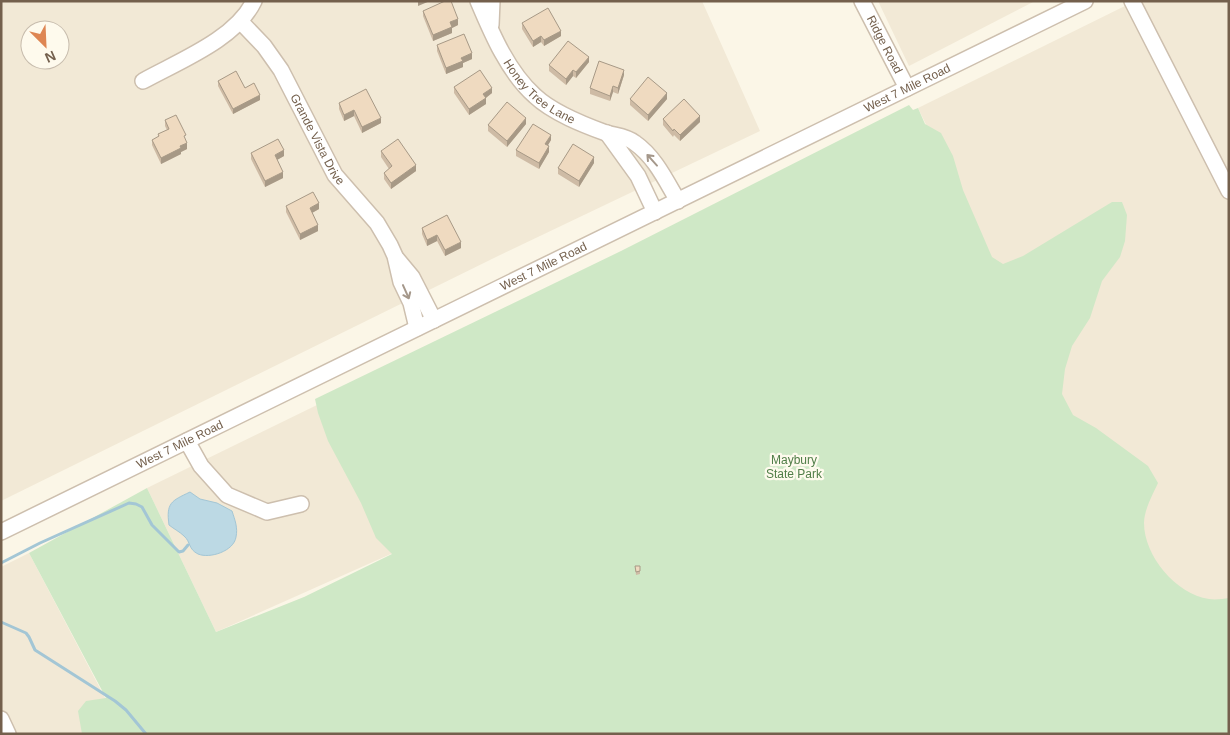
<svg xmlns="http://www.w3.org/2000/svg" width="1230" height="735" font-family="Arial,sans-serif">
<rect width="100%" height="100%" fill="#fbf6e7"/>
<path fill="#f2e9d6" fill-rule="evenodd" d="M 1,1 L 702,1 L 760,131 L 496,257 L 1,501 ZM 30,30 L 60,30 L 60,60 L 30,60 Z
M 878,1 L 1035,1 L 909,66 Z
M 1135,1 L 1229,1 L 1229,685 L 1202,698 L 918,108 Z
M 317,405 L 393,553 L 216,632 L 147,488 Z
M 29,553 L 124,734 L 1,734 L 1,567 Z"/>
<path fill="#cfe8c6" d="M 909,105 L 913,110 L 918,108 L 925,124 L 941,133 L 953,156 L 963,190 L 992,257 L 1003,264 L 1023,256 L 1112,202 L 1122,202 L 1127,215 L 1125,241 L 1120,257 L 1102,281 L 1090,318 L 1072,346 L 1065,369 L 1062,394 L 1073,415 L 1096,428 L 1148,466 L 1158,483 C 1153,494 1144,510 1144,523 C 1144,556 1176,594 1209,599 C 1215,600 1223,599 1229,598 L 1229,734 L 82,734 L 78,711 L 86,701 L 106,698 L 29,553 L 147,488 L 216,632 L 304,597 L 392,554 L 376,538 L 361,503 L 328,441 L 318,413 L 315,399 L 621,251 Z"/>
<path fill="#bcd9e4" stroke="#a3c6d5" d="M 190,492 L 200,499 L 217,503 L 232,511 C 235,520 238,528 236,537 C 234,551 210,559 198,554 C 188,549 191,542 184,536 C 180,532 174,529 169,525 C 166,503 171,501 190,492 Z"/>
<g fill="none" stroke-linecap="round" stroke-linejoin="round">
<path stroke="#a3c6d5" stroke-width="3" d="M 1,563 L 40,543 L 129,503 L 136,504 L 142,507 L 152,525 L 179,552 L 183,551 L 188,545
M 1,622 L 26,633 L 29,637 L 35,650 L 115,701 L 126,710 L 146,734"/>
<g stroke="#cdbfae" stroke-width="18">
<g id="minor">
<path id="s1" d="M 478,1 C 492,34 508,72 535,96 C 553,113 584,125 606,133 C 616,136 626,136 635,143 C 655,157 666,181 678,201"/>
<path id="s2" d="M 862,1 L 907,88"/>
<path d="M 1132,1 L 1229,191"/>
<path id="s3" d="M 241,22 L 264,46 L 281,70 L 335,175 L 377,223 L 390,245 L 395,256 L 401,282 L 411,303 L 417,328"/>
<path d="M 491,25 L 492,1"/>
<path d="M 143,81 C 179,61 236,39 254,1"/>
<path d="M 607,133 L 638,176 L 655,212"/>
<path d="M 397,259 L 412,277 L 434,320"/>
<path d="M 187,441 L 201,466 L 227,495 L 267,512 L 301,504"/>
<path id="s4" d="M 1,532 L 1085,1"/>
<path d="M 1,719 L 8,734"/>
</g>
</g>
<use href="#minor" stroke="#fff" stroke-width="15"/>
</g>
<path fill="#cebba5" d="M 423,11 L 458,25 L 452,28 L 452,33 L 433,41 L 423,16 Z
M 522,23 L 561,36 L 544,46 L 541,42 L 533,47 L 522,29 Z
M 437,45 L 472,59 L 463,63 L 463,67 L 446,74 L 437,51 Z
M 589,62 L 576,78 L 573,76 L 566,85 L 549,71 L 549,65 Z
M 624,75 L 618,94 L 613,92 L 610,101 L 590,94 L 590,88 Z
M 218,81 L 245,88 L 260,100 L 233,114 L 218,86 Z
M 454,87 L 492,93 L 486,98 L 486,104 L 469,115 L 454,93 Z
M 630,99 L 667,99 L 648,121 L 630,105 Z
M 339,103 L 381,123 L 362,133 L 354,116 L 344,121 L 339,109 Z
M 663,119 L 700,122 L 680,141 L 674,135 L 673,137 L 663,125 Z
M 165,120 L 186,141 L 187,149 L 181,152 L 181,154 L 161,164 L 152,145 L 152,140 L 158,137 L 158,134 L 167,130 L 165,126 Z
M 526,124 L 507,147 L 488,131 L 488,125 Z
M 551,140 L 548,145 L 549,152 L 539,169 L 516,156 L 516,150 Z
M 381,151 L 416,171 L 391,189 L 384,179 L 384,173 L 389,169 L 381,157 Z
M 251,153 L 284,156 L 277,160 L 283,178 L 265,187 L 251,159 Z
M 594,163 L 579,187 L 558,174 L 558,168 Z
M 286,206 L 319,209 L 312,213 L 318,231 L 300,240 L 286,212 Z
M 447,215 L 461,248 L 445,256 L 437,241 L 427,246 L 422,234 L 422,228 Z
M 635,566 L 640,566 L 640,574 L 636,575 Z"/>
<path fill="#a79986" d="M 418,1 L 430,1 L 418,6 Z
M 458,19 L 458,25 L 452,28 L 452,33 L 433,41 L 433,35 L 450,22 Z
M 561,31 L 561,36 L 544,46 L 544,40 Z
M 541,36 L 541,42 L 533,47 L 533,41 Z
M 472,53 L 472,59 L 463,63 L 463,67 L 446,74 L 446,68 L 461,58 Z
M 589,57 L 589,62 L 576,78 L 576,72 Z
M 573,70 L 573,76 L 566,85 L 566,79 Z
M 624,70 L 624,75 L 618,94 L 618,88 Z
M 613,86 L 613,92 L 610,101 L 610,96 Z
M 492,88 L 492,93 L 483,100 L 483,94 Z
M 667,93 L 667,99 L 648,121 L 648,115 Z
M 260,95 L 260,100 L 233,114 L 233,109 Z
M 486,98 L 486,104 L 469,115 L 469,109 Z
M 354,110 L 354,116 L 344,121 L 344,115 Z
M 700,116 L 700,122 L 680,141 L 680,135 Z
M 381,118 L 381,123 L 362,133 L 362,127 Z
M 526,118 L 526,124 L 507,147 L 507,141 Z
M 551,135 L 551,140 L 545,150 L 545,144 Z
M 187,143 L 187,149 L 181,152 L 181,154 L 161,164 L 161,158 L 180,146 Z
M 549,146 L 549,152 L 539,169 L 539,163 Z
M 284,150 L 284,156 L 275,161 L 275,155 Z
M 594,157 L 594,163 L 579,187 L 579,181 Z
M 416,165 L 416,171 L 391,189 L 391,183 Z
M 283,172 L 283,178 L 265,187 L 265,181 Z
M 319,203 L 319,209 L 310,214 L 310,208 Z
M 318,225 L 318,231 L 300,240 L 300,234 Z
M 437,235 L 437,241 L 427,246 L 427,240 Z
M 461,242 L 461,248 L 445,256 L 445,250 Z"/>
<path fill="#efdac0" stroke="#a79986" d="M 445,1 L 451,1 L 458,19 L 450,22 L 452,27 L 433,35 L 423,11 Z
M 548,8 L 561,31 L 544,40 L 541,36 L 533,41 L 522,23 Z
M 464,34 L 472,53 L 461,58 L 463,61 L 446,68 L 437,45 Z
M 568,41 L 589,57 L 576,72 L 573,70 L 566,79 L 549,65 Z
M 599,61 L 624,70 L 618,88 L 613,86 L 610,96 L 590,88 Z
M 480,70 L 492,88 L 483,94 L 486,98 L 469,109 L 454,87 Z
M 236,71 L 245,88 L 254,83 L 260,95 L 233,109 L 218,81 Z
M 648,77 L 667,93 L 648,115 L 630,99 Z
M 366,89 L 381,118 L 362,127 L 354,110 L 344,115 L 339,103 Z
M 684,99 L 700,116 L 680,135 L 674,129 L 673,131 L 663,119 Z
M 507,102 L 526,118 L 507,141 L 488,125 Z
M 176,115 L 186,135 L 184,136 L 187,143 L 180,146 L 181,148 L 161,158 L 152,140 L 159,136 L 158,134 L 169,129 L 165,120 Z
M 533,124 L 551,135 L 545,144 L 549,146 L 539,163 L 516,150 Z
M 278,139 L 284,150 L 275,155 L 283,172 L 265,181 L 251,153 Z
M 398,139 L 416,165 L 391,183 L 384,173 L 392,166 L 381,151 Z
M 573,144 L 594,157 L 579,181 L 558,168 Z
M 313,192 L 319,203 L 310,208 L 318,225 L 300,234 L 286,206 Z
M 447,215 L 461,242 L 445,250 L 437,235 L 427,240 L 422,228 Z
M 635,566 L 640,566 L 640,571 L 636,572 Z"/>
<defs><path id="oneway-shaft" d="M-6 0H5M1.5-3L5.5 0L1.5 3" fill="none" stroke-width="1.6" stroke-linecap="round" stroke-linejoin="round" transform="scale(1.25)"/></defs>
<g stroke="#a5988b">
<use href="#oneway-shaft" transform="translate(652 160) rotate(-132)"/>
<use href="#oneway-shaft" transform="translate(406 292) rotate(66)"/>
</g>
<g text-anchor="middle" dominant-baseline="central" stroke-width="4.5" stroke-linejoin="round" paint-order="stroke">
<g font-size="12" fill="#74604d" stroke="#fefaed">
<text stroke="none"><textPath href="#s2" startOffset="49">Ridge Road</textPath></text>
<text stroke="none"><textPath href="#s1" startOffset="112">Honey Tree Lane</textPath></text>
<text stroke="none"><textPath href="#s4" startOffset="1009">West 7 Mile Road</textPath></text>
<text stroke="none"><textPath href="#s3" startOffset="141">Grande Vista Drive</textPath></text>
<text stroke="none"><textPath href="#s4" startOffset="604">West 7 Mile Road</textPath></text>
<text stroke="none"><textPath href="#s4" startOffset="199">West 7 Mile Road</textPath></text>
</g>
<g font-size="12" fill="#517e48" stroke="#fefaed">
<text x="794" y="460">Maybury<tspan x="794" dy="14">State Park</tspan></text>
</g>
</g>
<rect width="1230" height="735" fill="none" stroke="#74604d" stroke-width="5"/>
<g transform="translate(45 45) rotate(156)"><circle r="24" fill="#fefaed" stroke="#c7bcad"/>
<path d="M0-4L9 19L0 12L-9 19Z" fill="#de8653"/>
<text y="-8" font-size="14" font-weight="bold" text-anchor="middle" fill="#74604d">N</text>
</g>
</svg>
